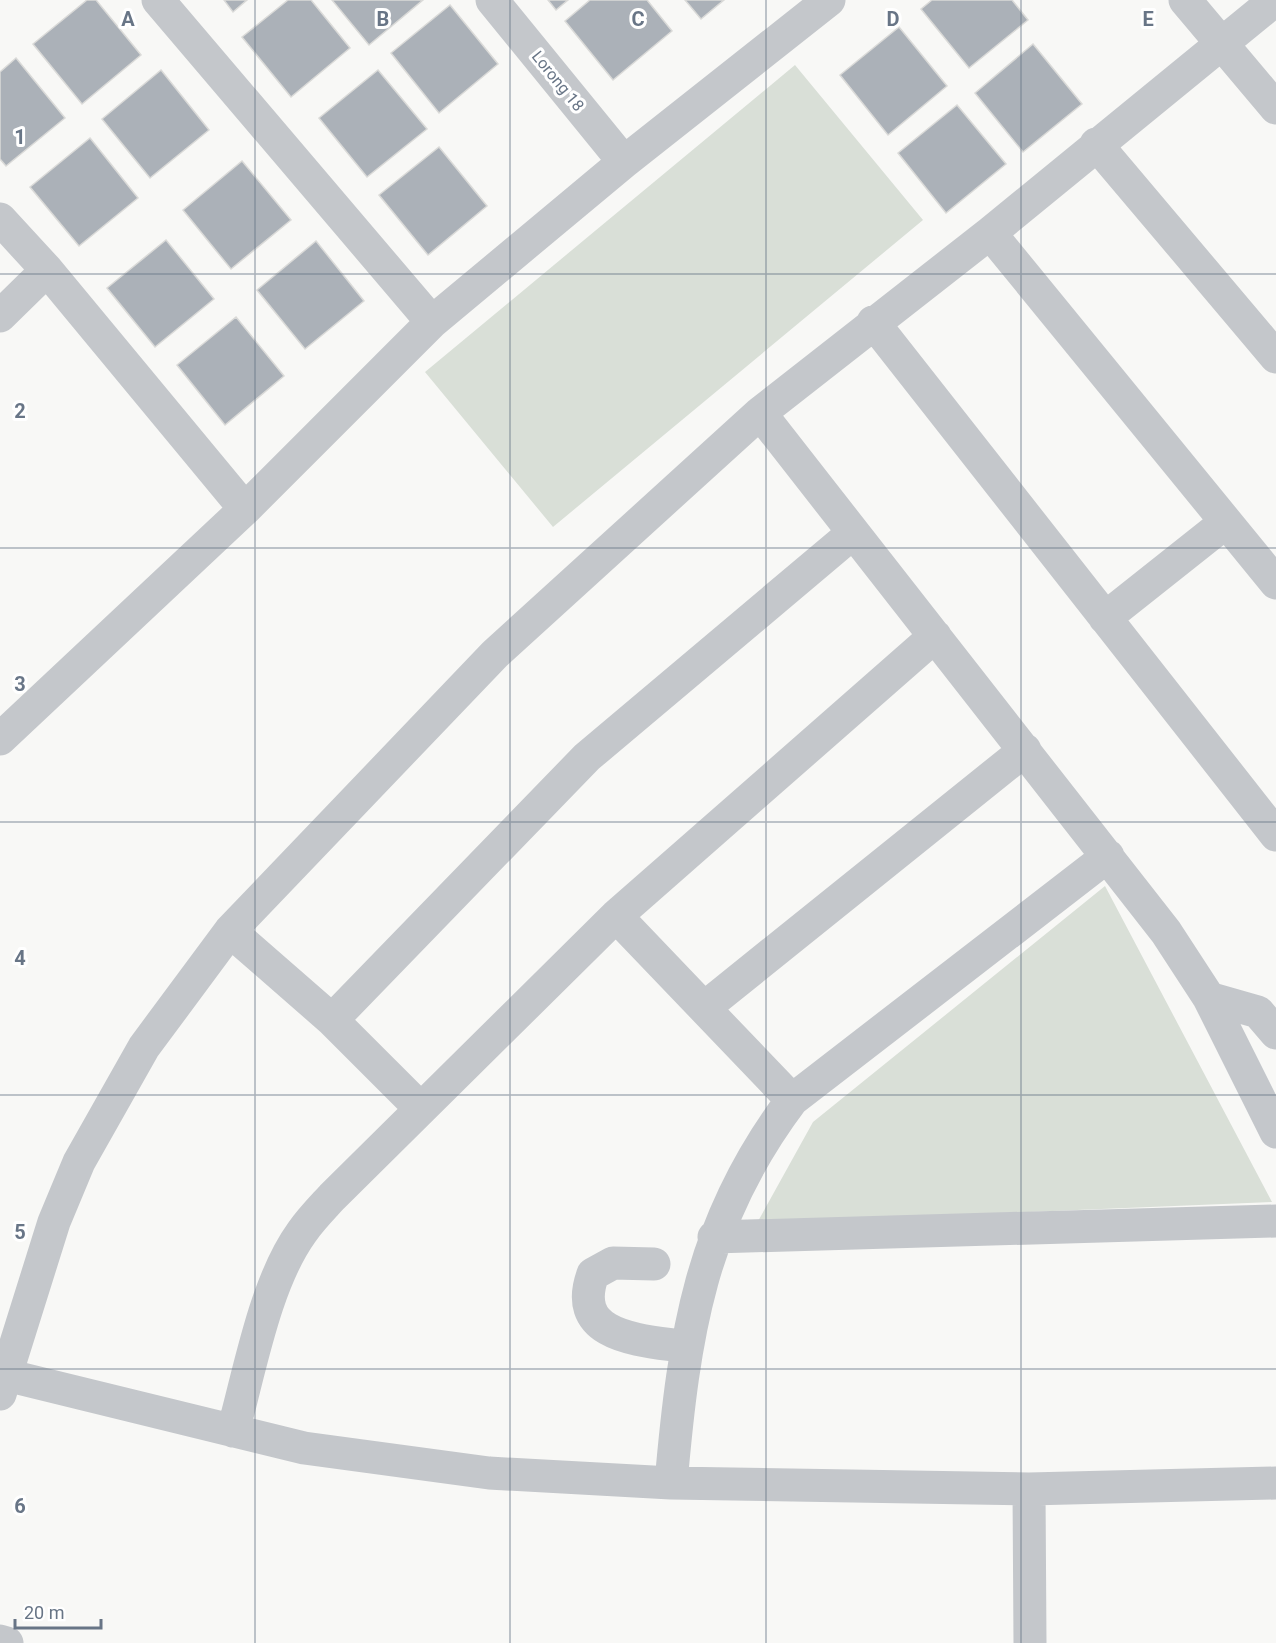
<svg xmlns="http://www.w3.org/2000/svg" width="1276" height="1643" font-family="Roboto,sans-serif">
<rect width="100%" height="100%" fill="#f8f8f6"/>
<path fill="#d9dfd7" d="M 795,65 L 923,220 L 553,527 L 425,372 Z
M 1105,886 L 1272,1202 L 757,1223 L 813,1122 Z"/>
<path fill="#abb1b8" stroke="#dadad8" stroke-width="1.5" d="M 87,0 L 96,0 L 141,55 L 82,104 L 33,44 Z
M 224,0 L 247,0 L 233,12 Z
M 288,0 L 311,0 L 350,48 L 291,97 L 242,37 Z
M 332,0 L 423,0 L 369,45 Z
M 548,0 L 568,0 L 556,10 Z
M 590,0 L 647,0 L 672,31 L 613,80 L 565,21 Z
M 685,0 L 724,0 L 701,19 Z
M 932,0 L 1012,0 L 1028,20 L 969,68 L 921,9 Z
M 450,5 L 498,64 L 439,113 L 391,53 Z
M 899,27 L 947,86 L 888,135 L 840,75 Z
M 1033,44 L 1082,104 L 1023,152 L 975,93 Z
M 16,58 L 65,118 L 6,166 L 0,159 L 0,72 Z
M 161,70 L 209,130 L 150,178 L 102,119 Z
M 378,70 L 427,129 L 367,177 L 319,118 Z
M 957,105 L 1006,164 L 946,213 L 898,153 Z
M 90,138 L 138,198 L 79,246 L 30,187 Z
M 439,147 L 487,206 L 428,255 L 379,195 Z
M 242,161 L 291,220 L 231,269 L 183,210 Z
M 166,240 L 214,299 L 155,347 L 107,288 Z
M 316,241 L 364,301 L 305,349 L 257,290 Z
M 236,317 L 284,376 L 225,425 L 177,365 Z"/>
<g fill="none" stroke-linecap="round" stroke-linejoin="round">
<path stroke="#c4c7cb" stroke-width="33" d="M 158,0 L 432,322
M 492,0 L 624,162
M 1185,0 L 1276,108
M 1096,144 L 1276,357
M 0,219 L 47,270 L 245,509
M 990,233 L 1276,583
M 0,316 L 47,270
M 873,322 L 1276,835
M 760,413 L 1166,932 L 1209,998 L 1276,1132
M 1105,618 L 1226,522
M 0,739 L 245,509 L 432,322 L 624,162 L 829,0
M 616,916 L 792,1100
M 230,931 L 332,1020 L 420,1108
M 1209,998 L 1258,1012 L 1276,1033
M 704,1008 L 1025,750
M 332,1020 L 587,757 L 853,533
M 714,1237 L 1276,1221
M 654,1264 L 613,1263 L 593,1274 C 569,1339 643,1340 687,1347
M 6,1375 L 304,1448 L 489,1473 L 671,1483 L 1029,1489 L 1276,1483
M 0,1394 L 54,1222 L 79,1162 L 144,1047 L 230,931 L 495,654 L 760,413 L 990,233 L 1275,0
M 233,1431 C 250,1370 265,1283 302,1232 C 311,1219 322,1208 332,1197 L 616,916 L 935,636
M 671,1483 C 684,1335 700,1222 792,1100 L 1108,856
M 1029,1489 L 1030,1643
M 0,1641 L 7,1643"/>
</g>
<path fill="none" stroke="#687586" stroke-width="1.5" stroke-opacity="0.55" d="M 255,0 L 255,1643M 510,0 L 510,1643M 766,0 L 766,1643M 1021,0 L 1021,1643M 0,274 L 1276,274M 0,548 L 1276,548M 0,822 L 1276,822M 0,1095 L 1276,1095M 0,1369 L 1276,1369"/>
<g text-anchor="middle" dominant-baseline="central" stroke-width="6" stroke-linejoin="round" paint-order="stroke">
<g font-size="16" fill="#687586" stroke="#fff">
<text transform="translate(558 81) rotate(51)">Lorong 18</text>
</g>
</g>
<g font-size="20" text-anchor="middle" font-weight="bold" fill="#687586" stroke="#fff" stroke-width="6" stroke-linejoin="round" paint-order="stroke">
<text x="128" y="26">A</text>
<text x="383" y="26">B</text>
<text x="638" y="26">C</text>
<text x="893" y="26">D</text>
<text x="1148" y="26">E</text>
<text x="20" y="144">1</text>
<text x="20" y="418">2</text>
<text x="20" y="691">3</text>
<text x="20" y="965">4</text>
<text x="20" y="1239">5</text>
<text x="20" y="1513">6</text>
</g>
<path d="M15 1619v9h86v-9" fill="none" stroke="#687586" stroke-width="3"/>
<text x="24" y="1619" font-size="18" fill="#687586" stroke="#ffffff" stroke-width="4.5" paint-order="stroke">20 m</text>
</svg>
